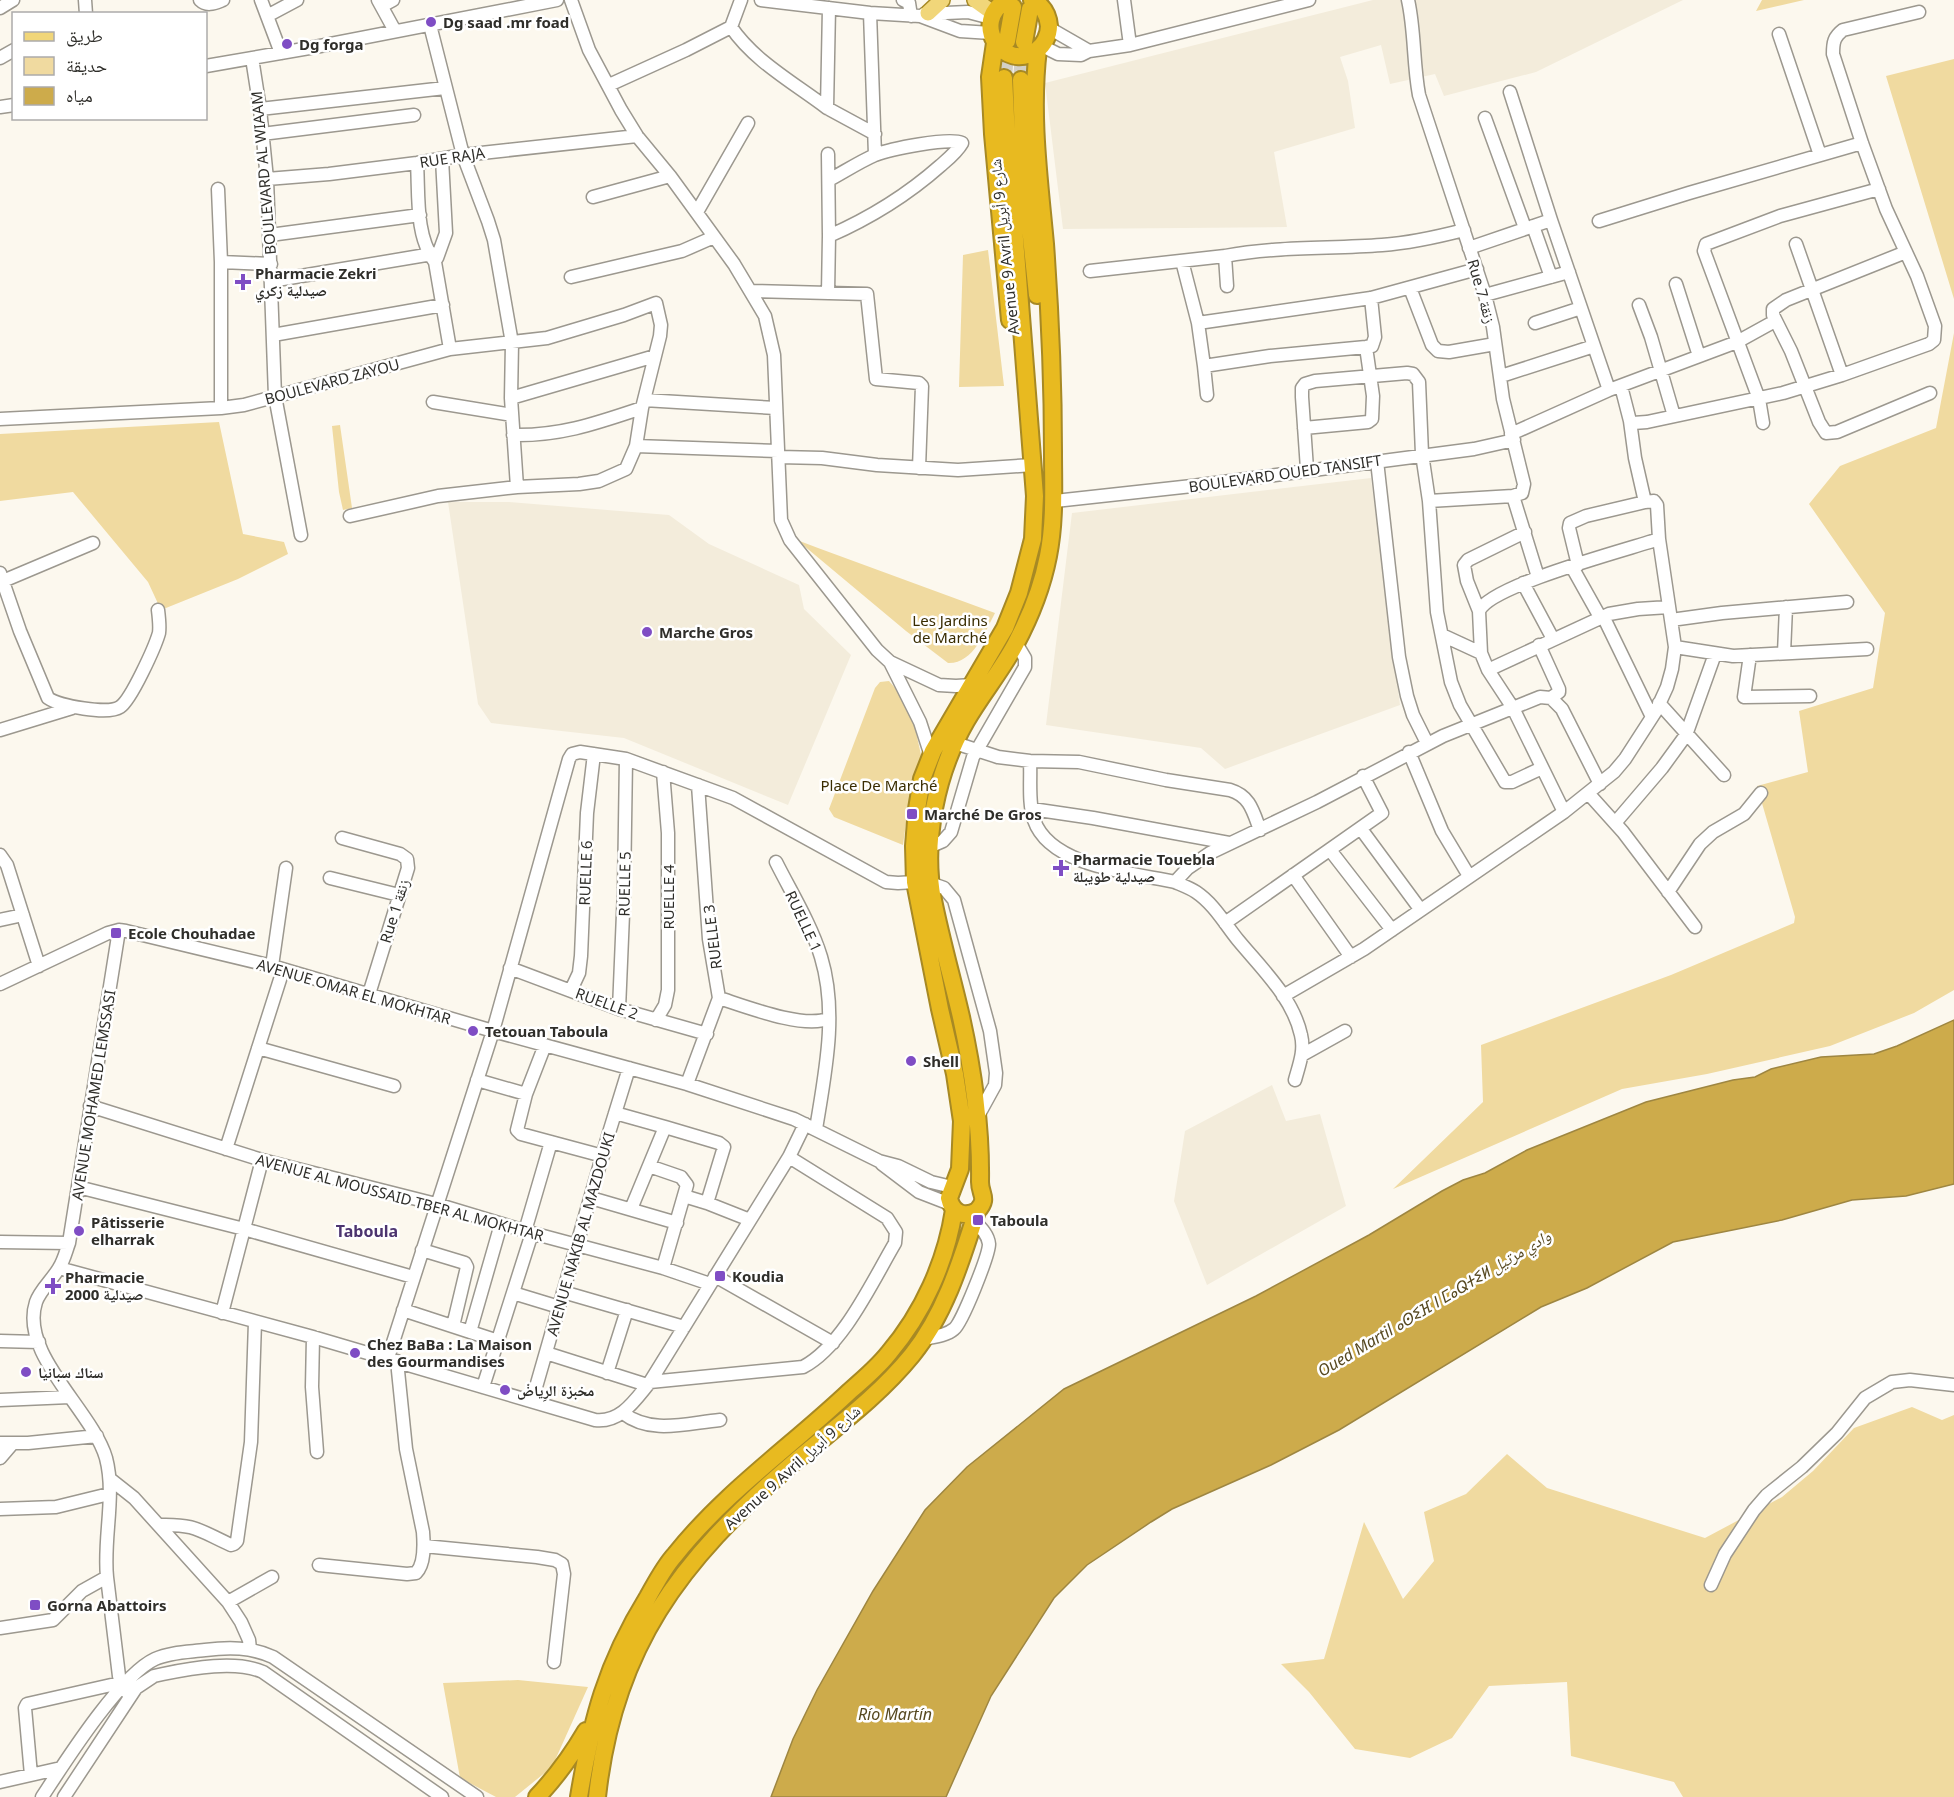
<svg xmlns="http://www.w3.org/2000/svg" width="1954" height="1797" font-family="'Noto Sans','Noto Naskh Arabic','Noto Sans Tifinagh',sans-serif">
<rect width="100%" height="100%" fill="#fcf8ee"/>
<path fill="#f3ecdb" d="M 1373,0 L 1683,0 L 1536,72 L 1444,96 L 1435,74 L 1390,84 L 1381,45 L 1340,57 L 1348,81 L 1355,128 L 1274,152 L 1287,227 L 1063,229 L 1045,83 Z
M 1371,478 L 1400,705 L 1225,769 L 1201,748 L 1046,725 L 1072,513 Z
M 448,502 L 509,502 L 669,515 L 709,544 L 799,585 L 804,609 L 851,655 L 788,805 L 624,738 L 491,723 L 478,704 Z
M 1272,1085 L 1286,1121 L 1320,1114 L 1346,1206 L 1207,1285 L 1174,1201 L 1185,1131 Z"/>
<path fill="#f0daa0" d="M 1762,0 L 1804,0 L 1756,11 Z
M 1954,59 L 1954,299 L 1886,76 Z
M 988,250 L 1004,386 L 959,387 L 963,255 Z
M 1954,333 L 1954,990 L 1914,1013 L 1830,1046 L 1707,1074 L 1622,1089 L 1393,1189 L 1483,1102 L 1481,1045 L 1671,975 L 1794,923 L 1795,917 L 1757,786 L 1808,772 L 1799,711 L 1873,688 L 1885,613 L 1809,504 L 1840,466 L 1936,428 Z
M 219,422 L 243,534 L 284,542 L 288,554 L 238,579 L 161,610 L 148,582 L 73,492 L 0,501 L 0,434 Z
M 340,425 L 352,508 L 343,510 L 339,492 L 332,426 Z
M 797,540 L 818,548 L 995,613 C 985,632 973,664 948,663 L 906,631 Z
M 889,681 L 910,705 L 921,755 L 915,796 L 907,816 L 903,845 L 834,817 L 829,809 L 875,688 L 880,682 Z
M 1912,1407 L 1942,1420 L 1954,1415 L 1954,1797 L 1683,1797 L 1674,1782 L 1571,1756 L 1567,1682 L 1489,1686 L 1452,1738 L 1410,1758 L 1355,1749 L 1309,1692 L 1281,1664 L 1324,1659 L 1364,1522 L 1403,1599 L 1434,1561 L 1424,1512 L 1466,1494 L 1507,1454 L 1547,1488 L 1705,1538 L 1782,1497 L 1813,1471 L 1854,1428 Z
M 518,1680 L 588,1687 L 552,1767 L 515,1797 L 496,1797 L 460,1778 L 443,1683 Z"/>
<path fill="#cdab4b" stroke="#9e8641" stroke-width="1.5" d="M 1954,1020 L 1954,1184 L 1906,1196 L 1852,1200 L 1782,1220 L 1673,1242 L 1587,1288 L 1541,1307 L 1339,1430 L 1271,1465 L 1172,1509 L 1151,1522 L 1087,1565 L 1054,1598 L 991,1696 L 946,1797 L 771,1797 L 793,1739 L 817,1690 L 873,1591 L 925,1510 L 967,1467 L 1064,1389 L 1256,1296 L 1369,1235 L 1442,1191 L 1463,1180 L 1485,1173 L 1527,1150 L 1646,1102 L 1733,1080 L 1755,1077 L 1771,1069 L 1821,1057 L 1874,1054 L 1897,1046 Z"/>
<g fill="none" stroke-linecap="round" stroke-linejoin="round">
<path stroke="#d3d0c7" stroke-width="16" stroke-dasharray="16 8" stroke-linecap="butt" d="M 1004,78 L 1007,41
M 1021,80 L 1024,42"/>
<g stroke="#9c988f" stroke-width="15">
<path id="minor" d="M 85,0 L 86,14
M 200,0 C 207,7 215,3 223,0
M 261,0 L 281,53
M 378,0 L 395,31
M 571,0 L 589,50 L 621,110 L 637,136 L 670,176 L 734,264 L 765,316 L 774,355 L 781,520 L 790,540 L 877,650 L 890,662 L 920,722 L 931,756
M 741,0 L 731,27 C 754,61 794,83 827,108
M 761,0 L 870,13 L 920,16 L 960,31 L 991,33
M 903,0 L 909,3 L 911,16
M 1124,0 L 1130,45
M 1408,0 C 1415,31 1413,63 1419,95 L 1485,295 L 1493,327 L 1503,399 L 1524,484 L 1522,493 L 1513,496 L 1538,577
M 382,6 L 393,0
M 0,8 L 13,0
M 829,8 L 827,108 L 875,134
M 870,13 L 875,155
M 924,14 L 968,12 L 991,18
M 267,16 L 297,0
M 430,25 L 463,155 L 488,221 L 494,240 L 512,343 L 511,398 L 517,487
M 1049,28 L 1089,51
M 1779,34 L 1820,155
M 1042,46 L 1058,54 L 1081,55 L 1089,51 L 1130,45 L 1309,0
M 0,58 L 14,50
M 252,58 L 260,109 L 267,179 L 275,396 L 301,535
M 206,66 L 315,47 L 557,0
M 609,85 L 686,50 L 731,27
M 1510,92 L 1551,220 L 1609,390
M 0,107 L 14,105
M 260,109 L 445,88
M 1485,118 L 1525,228
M 262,134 L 414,115
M 417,163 C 419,195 415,236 435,262 L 450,349
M 267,179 L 329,174 L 417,163 L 463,155 L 637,136
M 829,180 C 844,172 859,162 875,155 C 890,149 949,137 962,143 C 957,152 948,159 940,166 C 906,196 870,218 829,236
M 218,189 L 221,262 L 221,408
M 593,197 L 670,176
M 697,212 L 748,123
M 1599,221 L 1689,193 L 1862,143
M 1533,226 L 1551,277
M 270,235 L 420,215
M 1796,244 L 1842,375
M 1469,248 L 1551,220
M 1906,252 L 1786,300 L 1773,309 L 1773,315 L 1791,351 L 1819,422 L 1826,433 L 1837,432 L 1930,393
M 437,258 L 446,233 L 442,159
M 1182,261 L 1198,323 L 1371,298 L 1477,269
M 221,262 L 271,264
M 1090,271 L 1225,256
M 571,277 L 682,251 L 714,237
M 271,281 L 438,253
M 1676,284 L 1699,356
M 1227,286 L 1225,256 C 1277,246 1330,249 1382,245 C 1410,243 1437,237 1464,230
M 1410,288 L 1432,345 L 1438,351 L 1449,352 L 1495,344
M 751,291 L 867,294 L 876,379 L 919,383 L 922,386 L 919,468
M 828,293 L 829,236 L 828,154
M 1485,295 L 1569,272
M 1639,305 L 1651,337 L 1674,416
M 1198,323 L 1204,366 L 1270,356 L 1366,347 L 1372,346 L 1375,337 L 1371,298
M 1535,323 L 1581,308
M 273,335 L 443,305
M 1204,366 L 1207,395
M 1501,376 L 1594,346
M 1621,386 L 1630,421 L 1633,423 L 1647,422 L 1783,393 L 1842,375 L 1929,344 L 1934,340 L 1935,326 L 1917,276 L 1886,209 L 1862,143 L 1833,54 C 1833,42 1834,37 1843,30 L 1919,12
M 511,398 L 655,356
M 644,400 L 776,408
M 433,402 L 512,415
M 0,419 L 221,408 L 244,405 L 450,349 L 547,338 L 624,315 L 656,303 L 661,325 L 660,336 L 642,408 L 636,446 L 626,469 L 599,481 L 579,484 L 517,487 L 438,496 L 350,516
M 1763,423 L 1759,399 L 1704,251 L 1706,244 L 1780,216 L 1879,189
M 1304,428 L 1368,422 L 1372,419 L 1373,396 L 1366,347
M 1511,434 L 1609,390 L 1737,342 L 1775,321
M 513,435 C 561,436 597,423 642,408
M 636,446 L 778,451
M 779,457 L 822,458 L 877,465 L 958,470 L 1033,465
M 1377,461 L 1399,657 L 1407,696 L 1413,715 L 1427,743
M 1307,469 L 1302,397 L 1302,388 L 1305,384 L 1315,381 L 1407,373 L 1413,374 L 1419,382 L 1422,454 L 1429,501 L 1437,612 L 1451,682 L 1460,705 L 1505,782 L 1512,782 L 1542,768
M 1055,501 L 1192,486 L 1474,449 L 1514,440
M 1429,501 L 1513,496
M 1645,502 L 1654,501 L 1657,505 L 1659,539
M 1578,565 L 1569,528 L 1570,523 L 1586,516 L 1645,502 L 1635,458 L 1630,421
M 1572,567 L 1600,617
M 0,573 L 20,631 L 48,698 C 59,706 108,715 120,707 C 131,700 155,647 159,633 C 160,626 159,618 158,610
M 3,581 L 93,543
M 1523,583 L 1553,639
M 1479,611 L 1467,581 L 1464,565 L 1468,560 L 1525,532
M 1603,616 L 1652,717
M 1671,620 L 1722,613 L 1847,602
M 1442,635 L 1481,653 L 1488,670 L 1513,708 L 1564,812
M 1539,645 L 1559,689 L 1559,692 L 1551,698
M 1481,653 L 1479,611 C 1491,585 1626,550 1659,539 L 1675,647 L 1733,656 L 1867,649
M 1784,653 L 1786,607
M 1750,655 L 1744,697 L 1810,696
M 890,662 L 939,685 L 956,686 L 972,685
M 1488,670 L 1609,614 L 1638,609 L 1669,607
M 1659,703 L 1724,775
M 0,730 L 72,708
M 955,743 L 998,757 L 1030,761 L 1079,762 L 1166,780 L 1230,790 C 1250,796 1253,811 1260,830
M 1409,752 L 1442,831 L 1469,876
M 1030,761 C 1031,780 1028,803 1034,820 C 1050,867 1133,873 1175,882 C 1182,885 1190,888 1196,892 C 1214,904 1225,924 1238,940 C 1262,969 1293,998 1301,1035 C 1305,1051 1299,1065 1295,1080
M 1588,793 L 1623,832 L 1695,927
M 1032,809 L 1093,818 L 1229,843
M 1615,823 L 1662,768 L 1686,735 L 1715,654
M 1361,829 L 1420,909
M 342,838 L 400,854 L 407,859 L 408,868 L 369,994
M 929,847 L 943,841 L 951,832 L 973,757 L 1025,667 L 1025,658 L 1016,643
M 1330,850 L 1392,930
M 0,855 L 7,865 L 39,966
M 776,862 C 791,892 811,924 821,957 C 838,1013 825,1073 816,1129
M 1293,875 L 1351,957
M 330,878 L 399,895
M 1175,882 L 1188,868 L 1210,853 L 1317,802 L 1443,736 L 1540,697 L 1551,698 L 1562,709 L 1600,784
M 930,883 L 944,888 L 954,900 L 990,1031 L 996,1073 L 995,1085 L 978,1116
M 1668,892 L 1700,844 L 1713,832 L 1744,814 L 1761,793
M 0,920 L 23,915
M 1225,923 L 1382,813 L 1363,776
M 119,930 L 69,1243 C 66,1251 64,1260 59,1268 C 52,1280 40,1290 36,1302 C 19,1354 92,1410 106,1458 C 116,1496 103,1538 107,1577 L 119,1676 L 122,1686 L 130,1696
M 272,966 L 286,868
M 510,968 L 619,1009 L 707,1034
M 0,984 L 108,933 L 119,930 L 126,931 L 272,966 L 493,1031 L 687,1084 L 794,1119 L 879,1161 L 898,1166 L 931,1182 L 952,1187
M 571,990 L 579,973 L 581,956 L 587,813 L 594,754
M 1283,996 L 1364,949 L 1564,812 L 1614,772 L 1625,759 L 1656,711 L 1667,687 L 1672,669 L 1675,647
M 719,998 C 744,1006 806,1030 829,1018
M 619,1009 L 624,890 L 626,759
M 656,1020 L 665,1005 L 668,990 L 668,833 L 663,772
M 545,1045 L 526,1094 L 517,1130 L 521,1134 L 603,1156
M 258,1048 L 394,1086
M 1302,1055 L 1345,1031
M 477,1080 L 526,1094
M 687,1084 L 719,998 L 709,939 L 698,785
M 90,1106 L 262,1160 L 436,1204 L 532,1233 L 663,1268 L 710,1284
M 615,1113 L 665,1127 L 631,1209
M 665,1127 L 719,1143 L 724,1147 L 707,1203
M 226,1149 L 283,970
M 882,1164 L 919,1192 L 950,1204
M 649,1166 L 681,1177 L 687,1185 L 663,1268
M 78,1187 L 244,1229 L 413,1277
M 684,1196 L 707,1203 L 750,1220
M 591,1198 L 677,1223
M 525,1231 L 551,1142
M 0,1242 L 69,1243
M 422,1250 L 465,1263 L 467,1267 L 453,1326
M 59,1268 L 313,1337 L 595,1420 C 621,1423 635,1400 650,1382 L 789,1157 L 805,1124
M 715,1276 L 833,1343
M 563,1292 L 684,1327
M 513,1293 L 559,1307
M 403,1310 L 498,1341
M 222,1313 L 262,1160
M 470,1332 L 501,1224
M 313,1337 L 312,1387 L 317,1452
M 923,1339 C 933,1337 946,1336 954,1329 C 962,1323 989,1255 989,1244 C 988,1234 980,1227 974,1221
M 0,1341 L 39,1342
M 546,1353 L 647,1385
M 388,1358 L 493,1031 L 569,759 L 572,754 L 580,752 L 626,759 L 733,798 L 886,882 L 898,883 L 915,882
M 607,1373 L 627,1310
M 650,1382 L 803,1367 C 843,1346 872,1282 895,1243 L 896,1232 L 887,1218 L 789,1157
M 483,1387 L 532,1233
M 0,1400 L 70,1397
M 532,1401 L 608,1136 L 629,1068
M 623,1413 C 651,1435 687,1423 720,1420
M 0,1443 L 28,1443 L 97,1436
M 0,1458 L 12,1444
M 110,1479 L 134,1498 L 228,1602 L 241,1622 L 249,1640 L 250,1649
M 0,1509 L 56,1507 L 109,1494
M 159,1525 C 196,1524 198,1530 231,1545 L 234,1544 L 237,1541 L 251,1442 L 255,1322
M 424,1546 L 537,1557 L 555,1560 L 562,1564 L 564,1574 L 554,1662
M 319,1565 L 407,1574 L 416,1573 C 425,1564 424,1545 423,1532 L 406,1449 L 397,1361
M 1711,1585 L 1725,1554 L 1754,1510 L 1767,1495 L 1802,1467 L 1837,1433 L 1865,1398 L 1892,1382 L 1910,1380 L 1954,1385
M 228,1602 L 272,1577
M 0,1628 L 53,1620 L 82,1591 L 107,1577
M 31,1775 L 25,1708 L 27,1704 L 120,1683
M 0,1782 L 61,1768
M 42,1797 C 65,1762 120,1675 155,1659 C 170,1652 189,1652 205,1650 C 229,1647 251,1647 273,1657 L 477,1797
M 64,1797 L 136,1688 L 154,1676 L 163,1674 C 192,1668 236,1660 263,1672 L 442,1797"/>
</g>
<g stroke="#a78924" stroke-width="18">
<path id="major" d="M 975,0 L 993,13
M 928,13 L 942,0"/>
</g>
<g stroke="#a78924" stroke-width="20">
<path id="highway" d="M 1007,0 C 969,22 1004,74 1037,50 C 1044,45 1049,35 1049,26 C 1048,14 1042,5 1032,0
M 1007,41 L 1013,7
M 1024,42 L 1030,9
M 995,43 L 990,77 L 993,134 L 1010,320
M 1021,80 L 1024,169 L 1037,295
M 977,1211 C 964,1218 952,1213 949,1198 L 960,1169 L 962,1121 L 955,1074 L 940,1009 L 915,882 L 914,846 L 917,809 L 922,779 L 933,751 L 1005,628 L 1019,593 L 1033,539 L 1035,496 L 1007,136 L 1004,78
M 537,1797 C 556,1777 572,1755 586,1731
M 579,1797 C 592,1719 606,1665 648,1597 C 656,1583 664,1567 675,1555 C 725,1492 792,1446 850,1391 C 864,1379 878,1367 889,1353 C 923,1313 946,1262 954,1210
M 597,1797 C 613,1648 680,1560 791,1465 C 832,1430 877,1398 912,1355 C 945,1314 961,1261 977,1211 C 989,1198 980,1195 980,1182 C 981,1126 973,1071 961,1017 C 952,978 941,940 933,900 C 922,841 936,773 966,721 C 981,695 1001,671 1015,645 C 1030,617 1042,587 1048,556 C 1055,521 1053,487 1053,452 C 1053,383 1050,313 1045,244 C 1039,179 1030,114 1038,49"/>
</g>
<use href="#minor" stroke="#fff" stroke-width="12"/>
<use href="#major" stroke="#f1d679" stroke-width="15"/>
<use href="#highway" stroke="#e8ba20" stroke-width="16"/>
</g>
<g fill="#7f4dc4" stroke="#fff" stroke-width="2">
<circle cx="431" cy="22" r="6"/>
<circle cx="287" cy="44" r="6"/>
<path d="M240 273h6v6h6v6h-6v6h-6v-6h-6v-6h6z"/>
<circle cx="647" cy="632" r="6"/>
<rect x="906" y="808" width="12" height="12" rx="3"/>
<path d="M1058 859h6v6h6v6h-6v6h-6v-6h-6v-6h6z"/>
<rect x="110" y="927" width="12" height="12" rx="3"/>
<circle cx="473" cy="1031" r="6"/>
<circle cx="911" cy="1061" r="6"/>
<rect x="972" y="1214" width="12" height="12" rx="3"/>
<circle cx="79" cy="1231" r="6"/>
<rect x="714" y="1270" width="12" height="12" rx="3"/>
<path d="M50 1277h6v6h6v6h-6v6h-6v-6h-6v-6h6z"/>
<circle cx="355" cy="1353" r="6"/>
<circle cx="26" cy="1372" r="6"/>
<circle cx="505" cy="1390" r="6"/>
<rect x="29" y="1599" width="12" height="12" rx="3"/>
</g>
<g text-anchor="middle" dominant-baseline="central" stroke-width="5" stroke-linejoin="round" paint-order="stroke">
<g font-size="15" font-weight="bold" fill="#2f2e2a" stroke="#fff" text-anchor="start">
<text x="443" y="22">Dg saad .mr foad</text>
<text x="299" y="44">Dg forga</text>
<text x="255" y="273">Pharmacie Zekri<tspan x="255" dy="17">صيدلية زكري</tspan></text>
<text x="659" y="632">Marche Gros</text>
<text x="924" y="814">Marché De Gros</text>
<text x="1073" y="859">Pharmacie Touebla<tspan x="1073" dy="17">صيدلية طويبلة</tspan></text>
<text x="128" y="933">Ecole Chouhadae</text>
<text x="485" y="1031">Tetouan Taboula</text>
<text x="923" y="1061">Shell</text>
<text x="990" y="1220">Taboula</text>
<text x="91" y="1222">Pâtisserie<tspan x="91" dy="17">elharrak</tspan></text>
<text x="732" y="1276">Koudia</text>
<text x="65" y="1277">Pharmacie<tspan x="65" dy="17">2000 صيدلية</tspan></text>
<text x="367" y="1344">Chez BaBa : La Maison<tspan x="367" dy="17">des Gourmandises</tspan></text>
<text x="38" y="1372">سناك سبانيا</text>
<text x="517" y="1390">مخبزة الرِياضْ</text>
<text x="47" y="1605">Gorna Abattoirs</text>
</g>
<g font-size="15" fill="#2f2e2a" stroke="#fff">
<text transform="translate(452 157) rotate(-9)">RUE RAJA</text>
<text transform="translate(263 173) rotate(-95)">BOULEVARD AL WIAAM</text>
<text transform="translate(1004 247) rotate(-96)">Avenue 9 Avril شارع 9 أبريل</text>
<text transform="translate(1482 291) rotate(74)">Rue 7 زنقة</text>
<text transform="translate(332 381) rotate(-15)">BOULEVARD ZAYOU</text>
<text transform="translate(1285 473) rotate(-8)">BOULEVARD OUED TANSIFT</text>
<text transform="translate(585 873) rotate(-88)">RUELLE 6</text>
<text transform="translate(624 884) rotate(-89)">RUELLE 5</text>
<text transform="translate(668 897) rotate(-90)">RUELLE 4</text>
<text transform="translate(394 911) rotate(-73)">Rue 1 زنقة</text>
<text transform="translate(804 921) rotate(65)">RUELLE 1</text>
<text transform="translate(712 937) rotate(-97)">RUELLE 3</text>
<text transform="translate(354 991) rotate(16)">AVENUE OMAR EL MOKHTAR</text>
<text transform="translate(607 1003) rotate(20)">RUELLE 2</text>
<text transform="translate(93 1095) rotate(-81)">AVENUE MOHAMED LEMSSASI</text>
<text transform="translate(400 1197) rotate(15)">AVENUE AL MOUSSAID TBER AL MOKHTAR</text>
<text transform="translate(580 1234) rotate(-74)">AVENUE NAKIB AL MAZDOUKI</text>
<text transform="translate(792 1467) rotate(-42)">Avenue 9 Avril شارع 9 أبريل</text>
</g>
<g font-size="15" fill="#392c01" stroke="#fff">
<text x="950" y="620">Les Jardins<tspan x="950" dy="17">de Marché</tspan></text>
<text x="879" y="785">Place De Marché</text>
</g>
<g font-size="16" font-weight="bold" fill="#4c3470" stroke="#fff">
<text x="367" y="1231">Taboula</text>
</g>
<g font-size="16" font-style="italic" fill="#564820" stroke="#fff">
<text transform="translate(1434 1303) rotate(-31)">Oued Martil ⴰⵙⵉⴼ ⵏ ⵎⴰⵕⵜⵉⵍ وادي مرتيل</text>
<text x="895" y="1714">Río Martín</text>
</g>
</g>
<rect x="12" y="12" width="195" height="108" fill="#ffffff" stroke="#acabaa" stroke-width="1.5"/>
<rect x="24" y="32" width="30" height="9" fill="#f1d679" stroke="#acabaa" stroke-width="1.5"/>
<text x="66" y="42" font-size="18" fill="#2f2e2a">طريق</text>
<rect x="24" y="57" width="30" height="18" fill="#f0daa0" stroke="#acabaa" stroke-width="1.5"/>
<text x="66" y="72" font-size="18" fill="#2f2e2a">حديقة</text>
<rect x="24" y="87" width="30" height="18" fill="#cdab4b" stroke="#acabaa" stroke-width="1.5"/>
<text x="66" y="102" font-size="18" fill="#2f2e2a">مياه</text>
</svg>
